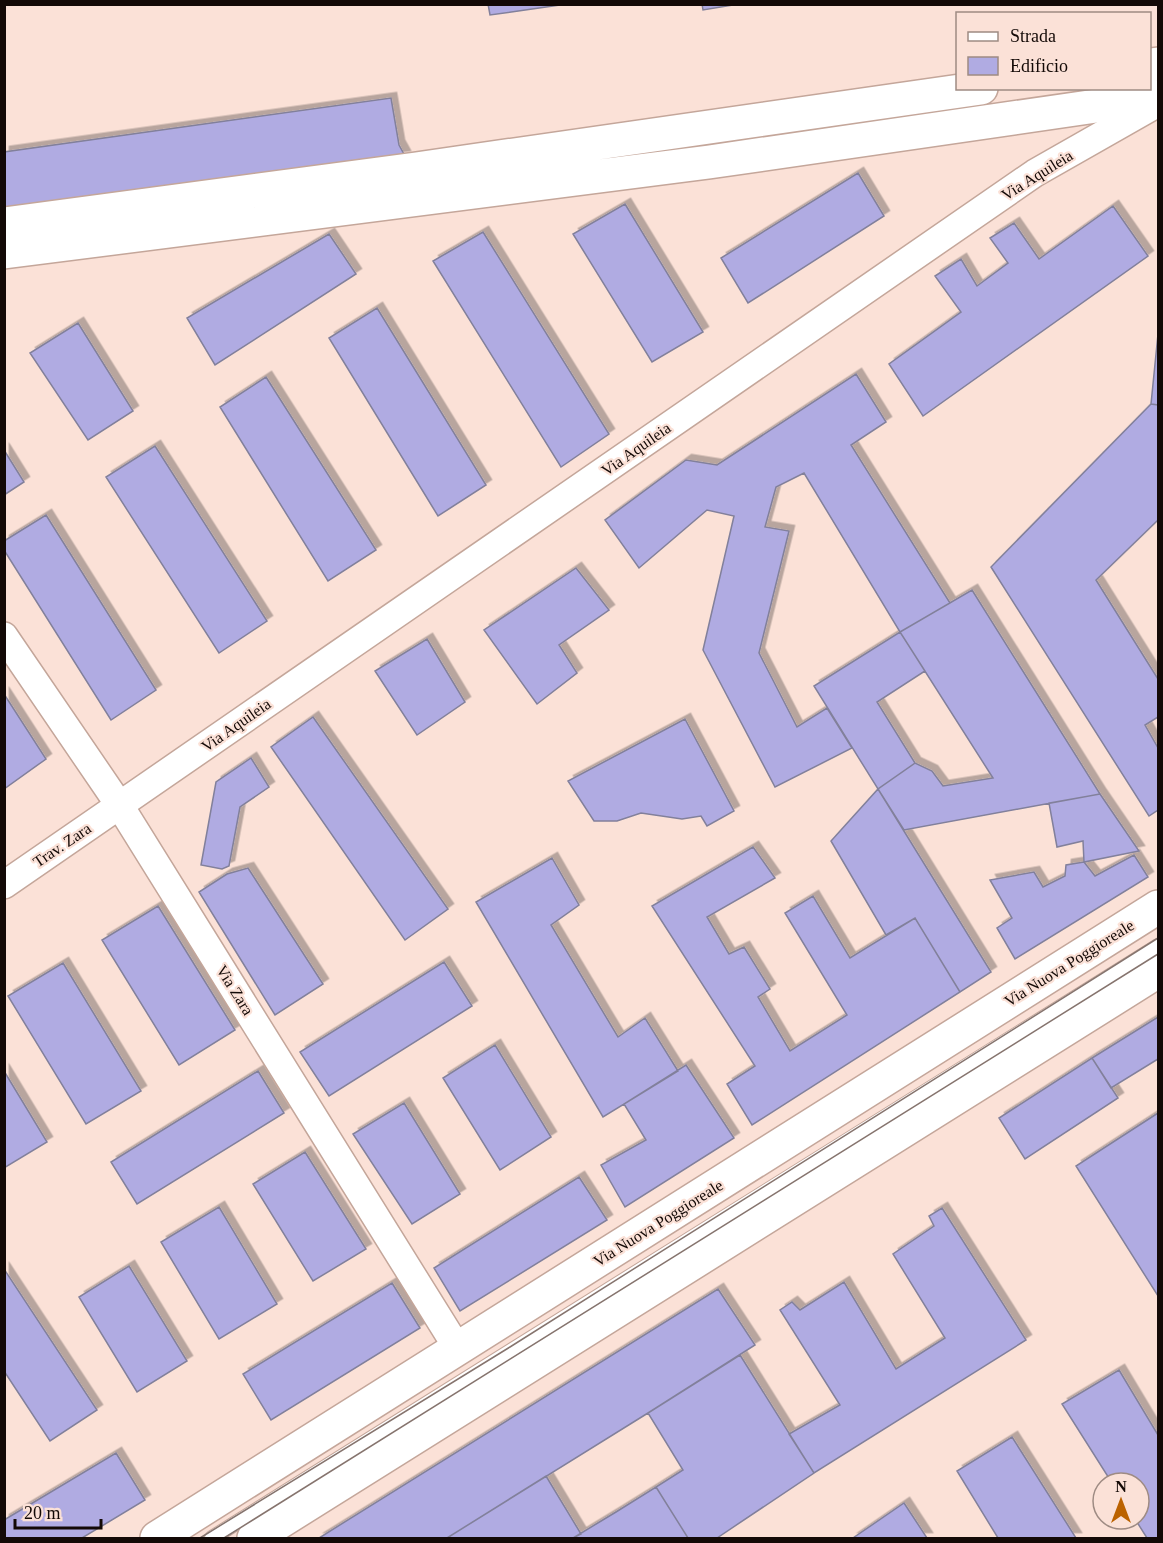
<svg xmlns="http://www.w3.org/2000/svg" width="1163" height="1543" font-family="'Times New Roman',serif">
<defs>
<filter id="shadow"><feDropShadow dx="5.5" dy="-5.5" stdDeviation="0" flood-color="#0004"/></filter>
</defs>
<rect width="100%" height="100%" fill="#fbe1d7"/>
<path fill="#b0abe2" stroke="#82809b" stroke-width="1.5" filter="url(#shadow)" d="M 488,4 L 567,4 L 490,15 Z
M 702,4 L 739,4 L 703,10 Z
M 391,98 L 399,145 L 405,156 L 4,210 L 4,152 Z
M 858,173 L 884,216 L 748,303 L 721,258 Z
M 625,204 L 703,332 L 652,362 L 573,234 Z
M 1113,206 L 1148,256 L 923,416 L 889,364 L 961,312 L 935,276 L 961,259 L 977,286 L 1008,263 L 990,238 L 1014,223 L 1039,259 Z
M 483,232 L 609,434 L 561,467 L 433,261 Z
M 329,234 L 356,274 L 215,365 L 187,318 Z
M 377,308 L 486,485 L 438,516 L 329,338 Z
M 78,323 L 133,411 L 88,440 L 30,353 Z
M 1158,334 L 1158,405 L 1151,404 Z
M 856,374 L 886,422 L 851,445 L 950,603 L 900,632 L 804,473 L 776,487 L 765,527 L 789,531 L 759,653 L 797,727 L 827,708 L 852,748 L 775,787 L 703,650 L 734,516 L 707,510 L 639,568 L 605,520 L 686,460 L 717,465 Z
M 266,377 L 376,550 L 328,581 L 220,407 Z
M 1151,404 L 1158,405 L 1158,520 L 1096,580 L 1158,679 L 1158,717 L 1145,725 L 1158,748 L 1158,810 L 1149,816 L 991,567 Z
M 155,446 L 267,621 L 219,653 L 106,477 Z
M 4,450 L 24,482 L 4,495 Z
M 46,515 L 156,690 L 111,720 L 4,550 L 4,541 Z
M 576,568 L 609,610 L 559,645 L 577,673 L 537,704 L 484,630 Z
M 972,590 L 1100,794 L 904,830 L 878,789 L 915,763 L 932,771 L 943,786 L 993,778 L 900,632 Z
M 900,632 L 925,671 L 877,702 L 915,763 L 878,789 L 814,686 Z
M 427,639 L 465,702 L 417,735 L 375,671 Z
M 4,694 L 46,759 L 4,789 Z
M 313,717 L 448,909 L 405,940 L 271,747 Z
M 685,719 L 734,811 L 707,826 L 701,816 L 682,819 L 641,813 L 617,821 L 594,821 L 568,781 Z
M 251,758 L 269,787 L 240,807 L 229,866 L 222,869 L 201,865 L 216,782 Z
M 878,789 L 991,972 L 960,992 L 915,918 L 886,935 L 831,841 Z
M 1100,794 L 1139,851 L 1084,862 L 1083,841 L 1057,847 L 1049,803 Z
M 753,847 L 775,878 L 707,917 L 729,954 L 744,947 L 770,989 L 758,997 L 790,1051 L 847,1015 L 785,913 L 813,896 L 850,958 L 915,918 L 960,992 L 752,1125 L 727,1084 L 755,1066 L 652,906 Z
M 1134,855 L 1148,877 L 1015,959 L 997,928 L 1012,918 L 990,880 L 1034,872 L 1043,887 L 1065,876 L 1066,865 L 1084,862 L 1095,876 Z
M 552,858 L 579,905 L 551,925 L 618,1037 L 645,1018 L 678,1071 L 603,1117 L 476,902 Z
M 248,868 L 323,984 L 275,1015 L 199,892 L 227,874 Z
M 158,906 L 235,1030 L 179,1065 L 102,940 Z
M 444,962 L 472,1006 L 329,1096 L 300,1052 Z
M 63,963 L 141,1091 L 86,1124 L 8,996 Z
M 1158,1017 L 1158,1059 L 1111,1088 L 1092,1058 Z
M 495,1045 L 551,1137 L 500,1170 L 443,1078 Z
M 1092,1058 L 1118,1098 L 1025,1159 L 999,1118 Z
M 686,1065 L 734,1138 L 625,1207 L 601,1165 L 646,1140 L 624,1104 Z
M 4,1071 L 47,1142 L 4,1168 Z
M 258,1071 L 284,1113 L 137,1204 L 111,1162 Z
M 404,1103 L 460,1194 L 412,1224 L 353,1134 Z
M 1158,1113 L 1158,1296 L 1076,1166 Z
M 305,1152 L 366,1249 L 313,1281 L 253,1184 Z
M 579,1177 L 607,1220 L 460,1311 L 434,1268 Z
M 219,1207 L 277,1304 L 219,1339 L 161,1242 Z
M 942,1208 L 1026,1340 L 814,1473 L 789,1434 L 840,1405 L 780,1310 L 792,1302 L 800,1310 L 844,1282 L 896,1369 L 945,1338 L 893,1254 L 934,1226 L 929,1216 Z
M 129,1266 L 187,1361 L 137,1392 L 79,1297 Z
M 4,1269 L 97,1410 L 50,1441 L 4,1371 Z
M 392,1283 L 420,1328 L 271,1420 L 243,1374 Z
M 718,1289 L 755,1345 L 648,1413 L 447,1538 L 319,1538 Z
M 740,1355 L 814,1473 L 717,1538 L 688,1538 L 656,1487 L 683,1470 L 648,1413 Z
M 1119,1370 L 1158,1435 L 1158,1538 L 1147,1538 L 1135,1519 L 1139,1519 L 1139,1483 L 1112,1483 L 1062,1404 Z
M 1012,1437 L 1076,1538 L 998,1538 L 957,1471 Z
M 116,1453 L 145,1500 L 82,1538 L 4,1538 L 4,1520 Z
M 546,1476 L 581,1534 L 573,1538 L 447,1538 Z
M 656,1487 L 688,1538 L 573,1538 L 616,1512 Z
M 904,1503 L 927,1538 L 853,1538 Z"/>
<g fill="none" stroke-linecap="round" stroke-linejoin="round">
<g stroke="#c4a69a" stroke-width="16">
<path id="service" d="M 212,1538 L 1158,946"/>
</g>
<g stroke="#c4a69a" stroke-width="30">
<path id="minor" d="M 4,636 L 120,806 L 458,1349
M 4,885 L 1035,173 L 1158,103"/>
</g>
<g stroke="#c4a69a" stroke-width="36">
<path id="secondary" d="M 157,1538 L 1158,907
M 254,1538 L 1158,971"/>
</g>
<g stroke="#c4a69a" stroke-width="36">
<path id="trunk" d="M 1150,65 L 1158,64
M 4,224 L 416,169 L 981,88
M 4,252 L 709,162 L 1158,97"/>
</g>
<use href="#service" stroke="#fff" stroke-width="14"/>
<use href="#minor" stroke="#fff" stroke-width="27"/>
<use href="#secondary" stroke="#fff" stroke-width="33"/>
<use href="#trunk" stroke="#fff" stroke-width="33"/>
<path stroke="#86746e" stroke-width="1.5" d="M 200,1538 L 510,1347 L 1158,938
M 224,1538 L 1158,954"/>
</g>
<g text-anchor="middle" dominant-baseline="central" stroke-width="4.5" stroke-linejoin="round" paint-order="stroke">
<g font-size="16" fill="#130906" stroke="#fbe1d7">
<text transform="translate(1037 175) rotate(-32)">Via Aquileia</text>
<text transform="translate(636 449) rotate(-35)">Via Aquileia</text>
<text transform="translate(236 725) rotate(-35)">Via Aquileia</text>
<text transform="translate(62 845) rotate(-34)">Trav. Zara</text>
<text transform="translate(1069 963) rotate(-32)">Via Nuova Poggioreale</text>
<text transform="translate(235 990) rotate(58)">Via Zara</text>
<text transform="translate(658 1223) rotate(-32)">Via Nuova Poggioreale</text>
</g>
</g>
<rect width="1163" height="1543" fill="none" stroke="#130906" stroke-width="12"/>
<rect x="956" y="12" width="195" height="78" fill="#fbe1d7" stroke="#9e8b83" stroke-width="1.5"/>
<rect x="968" y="32" width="30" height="9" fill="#ffffff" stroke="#9e8b83" stroke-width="1.5"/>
<text x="1010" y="42" font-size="18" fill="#130906">Strada</text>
<rect x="968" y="57" width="30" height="18" fill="#b0abe2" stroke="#9e8b83" stroke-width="1.5"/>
<text x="1010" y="72" font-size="18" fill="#130906">Edificio</text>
<g transform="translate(1121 1501)"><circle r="28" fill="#fbe1d7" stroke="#9e8b83" stroke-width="1.5"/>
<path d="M0-4.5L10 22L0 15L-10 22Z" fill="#bb6200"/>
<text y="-9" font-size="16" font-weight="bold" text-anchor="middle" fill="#130906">N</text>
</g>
<path d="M15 1519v9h86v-9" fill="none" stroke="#130906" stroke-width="3"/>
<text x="24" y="1519" font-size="18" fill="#130906" stroke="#fbe1d7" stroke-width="4.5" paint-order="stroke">20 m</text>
</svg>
